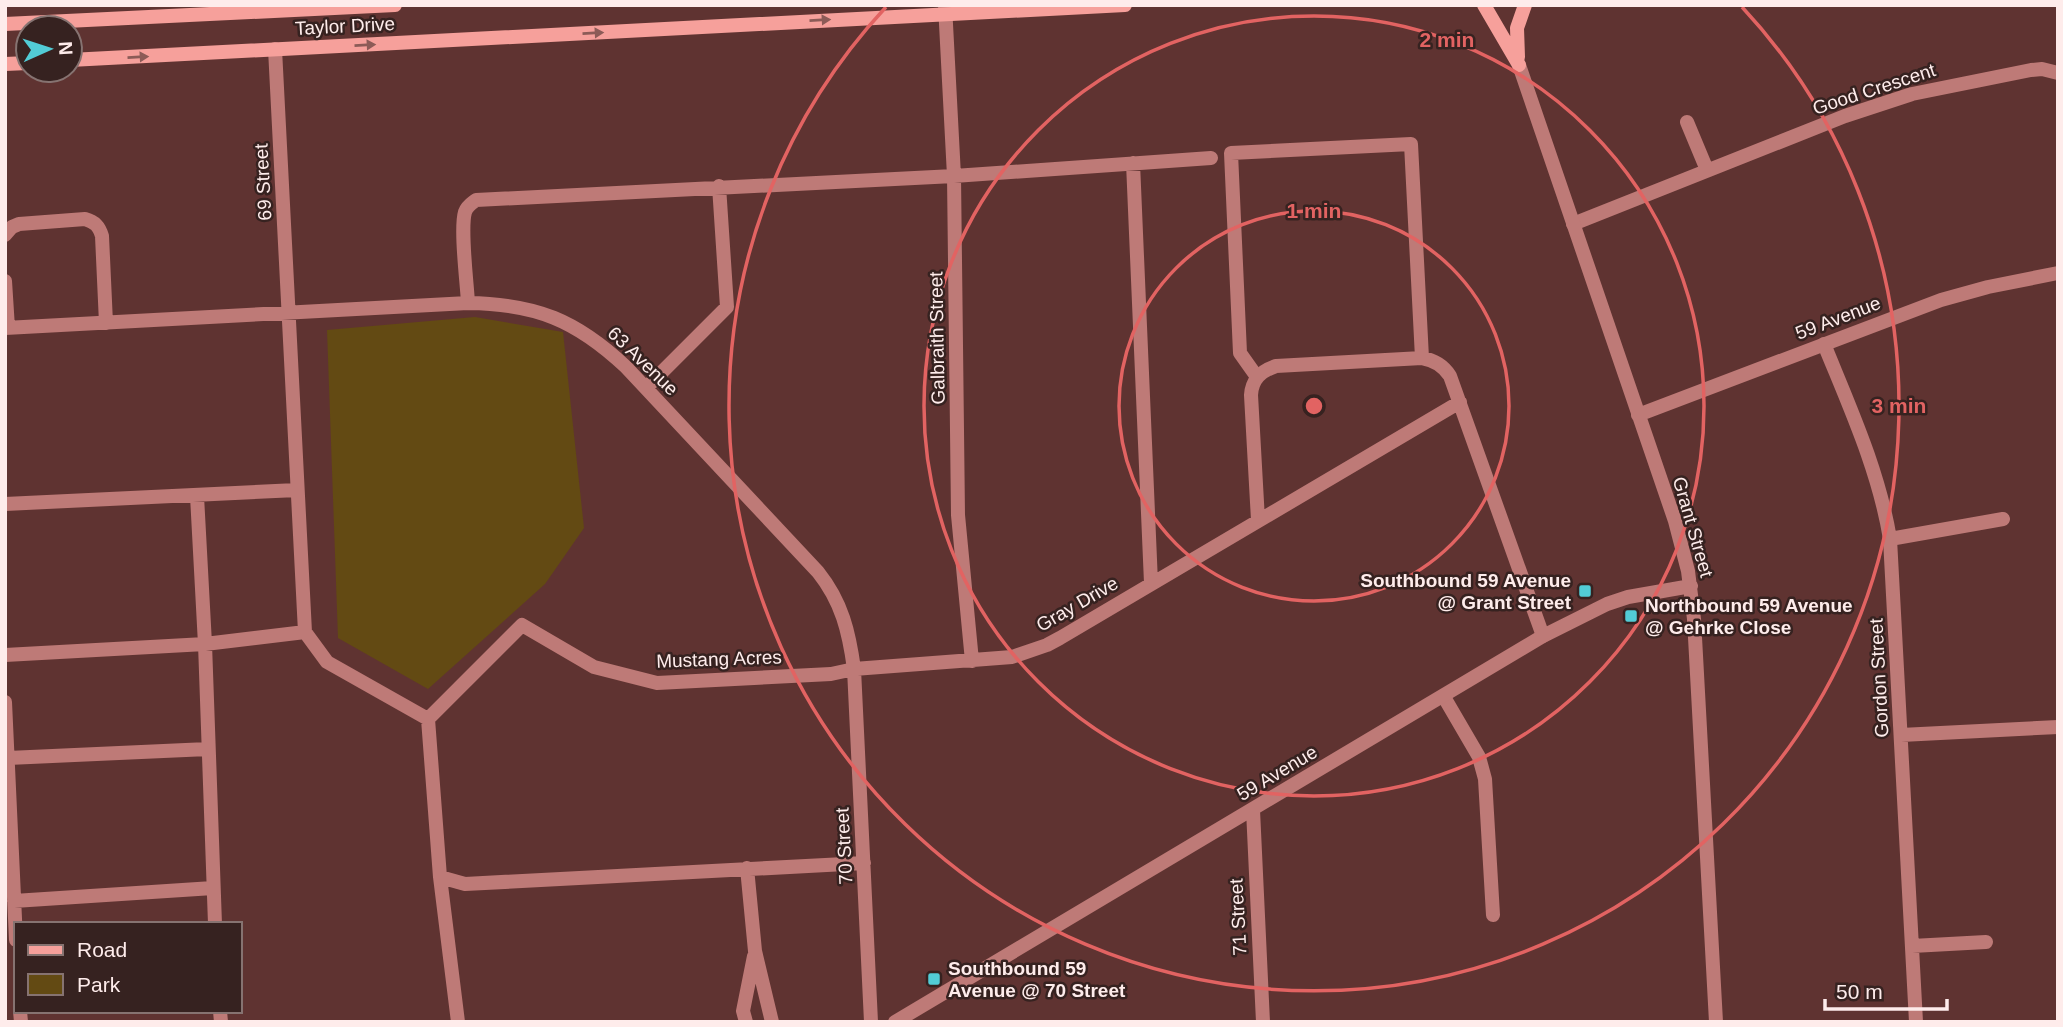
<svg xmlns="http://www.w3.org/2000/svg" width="2063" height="1027" font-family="Arial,sans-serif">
<rect width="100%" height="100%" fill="#5f3331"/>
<path fill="#634a13" d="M 475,317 L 563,332 L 584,528 L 545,584 L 428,689 L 338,638 L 327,330 Z"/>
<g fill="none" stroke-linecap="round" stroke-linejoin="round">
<path stroke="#be7a77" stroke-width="14" d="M 945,5 L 954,176 L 958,515 L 972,661
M 275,49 L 305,632 L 327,662 L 428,719
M 1687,122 L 1707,170
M 1133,163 L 1151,583
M 1573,224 L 1845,116 L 1912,94 L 2031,70 L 2042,69 L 2058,73
M 5,235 L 12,227 L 19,224 L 85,219 C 95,222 99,226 102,236 L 106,323
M 5,281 L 8,328
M 468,303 C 467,283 460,229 465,212 C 467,206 472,203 476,200 L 954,176 L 1211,158
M 5,328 L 468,303 C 536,304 576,320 626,367 L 818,572 C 842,602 849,632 854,669 L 871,1022
M 1824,344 C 1850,408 1879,471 1890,539 L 1916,1022
M 1257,377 L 1240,353 L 1231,153 L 1411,144 L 1422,358
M 646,388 L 727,307 L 719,186
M 197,496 L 205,644 L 215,924
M 5,504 L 297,490
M 1258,520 L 1251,395 C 1252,379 1261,371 1276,366 L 1422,358 C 1434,360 1443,365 1450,376 L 1543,636
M 1890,539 L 2003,519
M 5,655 L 205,644 L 305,632
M 1444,697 L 1479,757 L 1485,779 L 1493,915
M 5,702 L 16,940
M 1901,735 L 2058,727
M 8,758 L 208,749
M 747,868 L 755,951 L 772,1022
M 440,877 L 465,884 L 864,863
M 14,901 L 213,888
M 1912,946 L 1986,942
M 20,1011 L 21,1022
M 220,1011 L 221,1022
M 458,1022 L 440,877 L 428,719 L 522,625 L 594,667 L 657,683 L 831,674 L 854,669 L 1012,657 L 1047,645 L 1060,638 L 1460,402
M 746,1022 L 743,1011 L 754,956"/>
<path stroke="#be7a77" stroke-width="14" d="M 1519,65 L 1675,521 L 1688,571 L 1694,619 L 1716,1022
M 1638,415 L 1941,300 L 1988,287 L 2058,273
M 1253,810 L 1263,1022
M 895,1022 L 1543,636 L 1607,604 L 1628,597 L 1691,586"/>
<path stroke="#f6a09b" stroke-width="14" d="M 1484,5 L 1519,65
M 5,24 L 395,5
M 1518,57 L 1517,28 L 1525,5
M 70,60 L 1125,5
M 5,64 L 28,63"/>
</g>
<defs><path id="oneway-solid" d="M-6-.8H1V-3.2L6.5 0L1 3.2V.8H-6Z" transform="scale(1.75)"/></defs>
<g fill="#8c5b57">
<use href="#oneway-solid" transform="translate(820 20) rotate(-3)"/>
<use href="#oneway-solid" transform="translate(593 33) rotate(-3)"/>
<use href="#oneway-solid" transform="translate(365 45) rotate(-3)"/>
<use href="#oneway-solid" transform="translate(138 57) rotate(-3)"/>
</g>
<g fill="none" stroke="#e26362" stroke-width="3.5">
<circle cx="1314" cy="406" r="195"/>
<circle cx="1314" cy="406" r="390"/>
<path d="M1742 7A585 585 0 1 1 886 7"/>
</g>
<g fill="#52ccd6" stroke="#362220" stroke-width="2.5">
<rect x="1578" y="584" width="14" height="14" rx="3.5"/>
<rect x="1624" y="609" width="14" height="14" rx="3.5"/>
<rect x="927" y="972" width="14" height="14" rx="3.5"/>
</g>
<g text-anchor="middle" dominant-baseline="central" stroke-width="5" stroke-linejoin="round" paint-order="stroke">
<g font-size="19" fill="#feeceb" stroke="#362220">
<text transform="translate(345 26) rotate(-3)">Taylor Drive</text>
<text transform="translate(1874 89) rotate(-18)">Good Crescent</text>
<text transform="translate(263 182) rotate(-93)">69 Street</text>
<text transform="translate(1838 318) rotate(-21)">59 Avenue</text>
<text transform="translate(937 338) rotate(-91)">Galbraith Street</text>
<text transform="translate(643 361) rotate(44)">63 Avenue</text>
<text transform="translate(1693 527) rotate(74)">Grant Street</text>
<text transform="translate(1077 604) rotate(-30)">Gray Drive</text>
<text transform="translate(719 659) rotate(-2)">Mustang Acres</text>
<text transform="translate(1879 678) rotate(-93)">Gordon Street</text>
<text transform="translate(1277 773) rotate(-31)">59 Avenue</text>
<text transform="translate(844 846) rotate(-93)">70 Street</text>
<text transform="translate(1238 917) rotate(-93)">71 Street</text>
</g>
<g font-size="19" font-weight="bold" fill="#feeceb" stroke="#362220" text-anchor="start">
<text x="1571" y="580" text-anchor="end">Southbound 59 Avenue<tspan x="1571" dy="22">@ Grant Street</tspan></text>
<text x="1645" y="605">Northbound 59 Avenue<tspan x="1645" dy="22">@ Gehrke Close</tspan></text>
<text x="948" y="968">Southbound 59<tspan x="948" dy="22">Avenue @ 70 Street</tspan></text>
</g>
</g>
<circle cx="1314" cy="406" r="10" fill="#e26362" stroke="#362220" stroke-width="3.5"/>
<g font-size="21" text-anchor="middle" font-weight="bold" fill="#e26362" stroke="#362220" stroke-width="5" stroke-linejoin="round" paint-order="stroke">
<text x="1447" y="47">2 min</text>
<text x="1314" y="218">1 min</text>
<text x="1899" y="413">3 min</text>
</g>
<rect width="2063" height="1027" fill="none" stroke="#feeceb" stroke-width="14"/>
<rect x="14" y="922" width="228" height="91" fill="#362220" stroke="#867371" stroke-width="2"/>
<rect x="28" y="945" width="35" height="10" fill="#f6a09b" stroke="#867371" stroke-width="2"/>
<text x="77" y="957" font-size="21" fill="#feeceb">Road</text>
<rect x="28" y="974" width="35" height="21" fill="#634a13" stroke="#867371" stroke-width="2"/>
<text x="77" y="992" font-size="21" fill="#feeceb">Park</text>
<g transform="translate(49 49) rotate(87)"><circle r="33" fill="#362220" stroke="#867371" stroke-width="2"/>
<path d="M0-5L12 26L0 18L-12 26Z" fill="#52ccd6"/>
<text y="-10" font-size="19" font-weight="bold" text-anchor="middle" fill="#feeceb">N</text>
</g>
<path d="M1825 999v10h122v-10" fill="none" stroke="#feeceb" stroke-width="3.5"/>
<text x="1836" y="999" font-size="21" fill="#feeceb" stroke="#362220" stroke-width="5" paint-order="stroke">50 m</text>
</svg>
